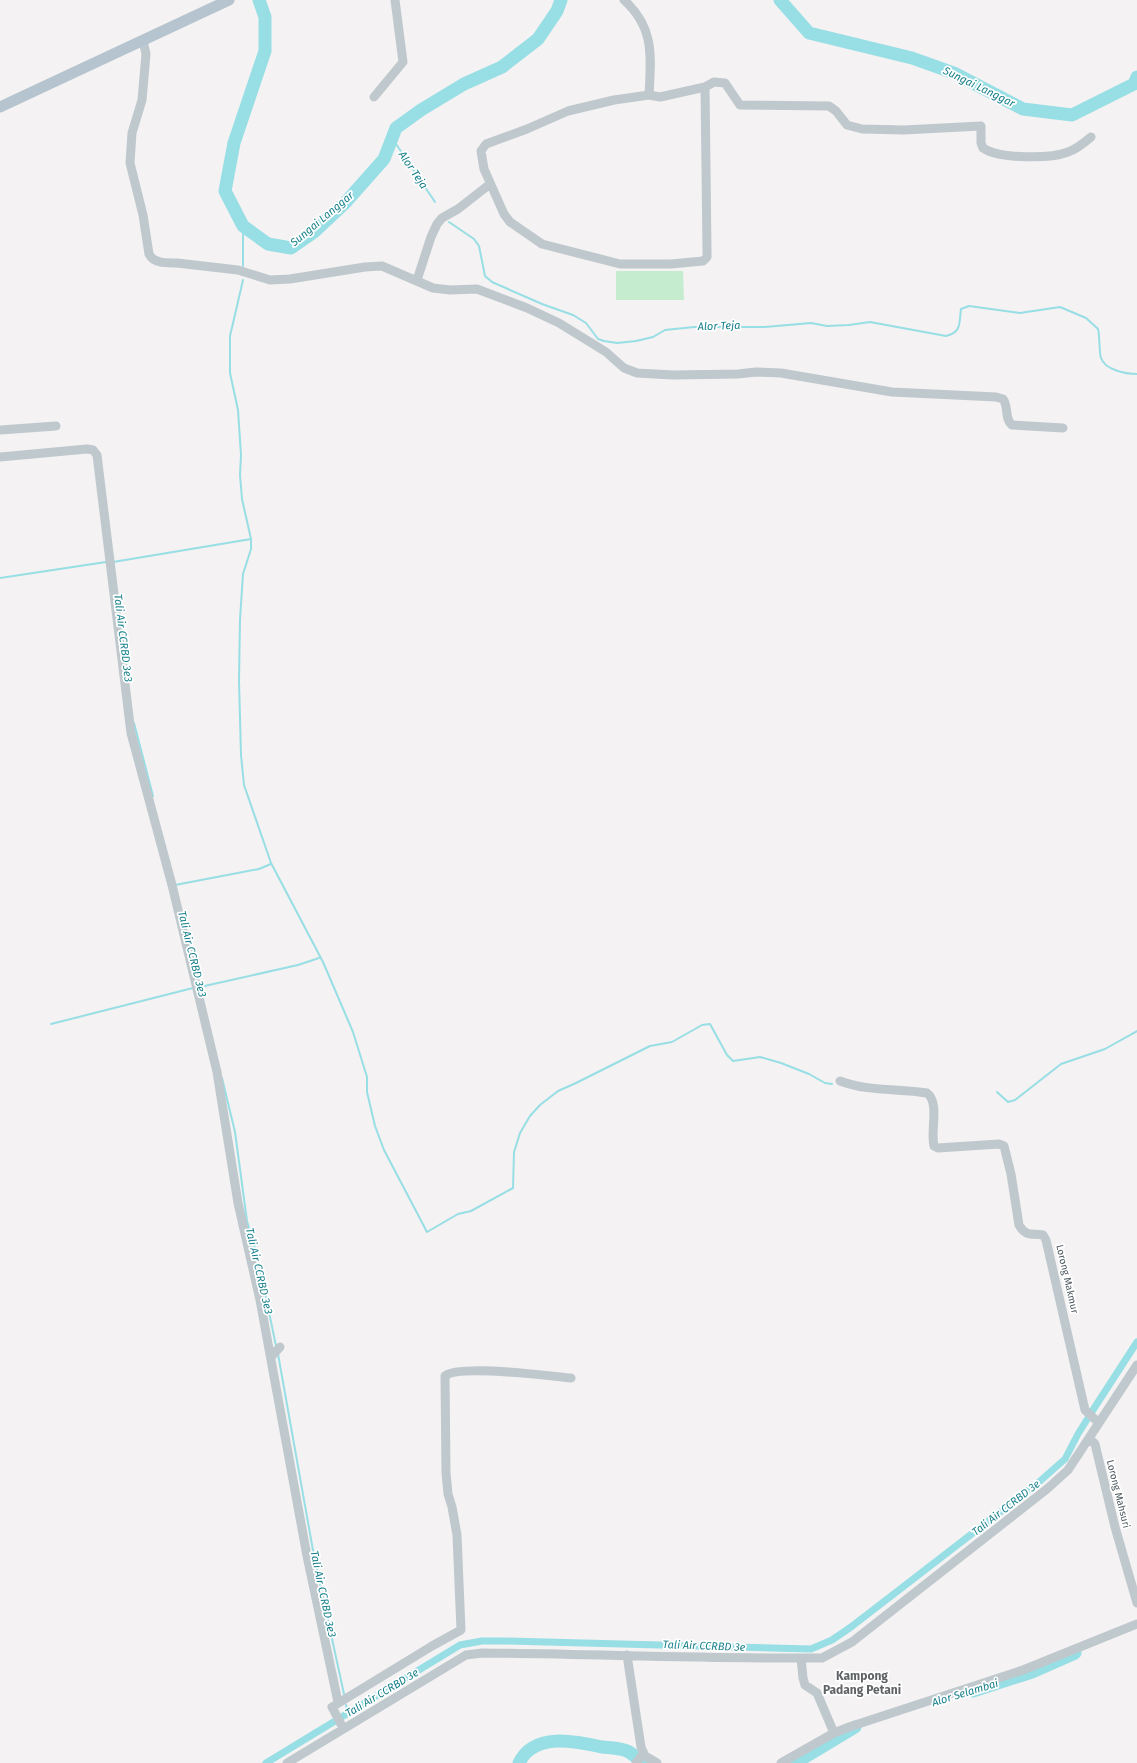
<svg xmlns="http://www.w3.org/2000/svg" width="1137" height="1763" font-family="'Fira Sans',sans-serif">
<rect width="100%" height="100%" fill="#f4f2f2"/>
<path fill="#c6ecd0" d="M 616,271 L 683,271 L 684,300 L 616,300 Z"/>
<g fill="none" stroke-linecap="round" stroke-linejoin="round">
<path stroke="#97dee5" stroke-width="2" d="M 392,138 L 435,202
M 449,222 L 474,239 L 479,246 L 485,276 L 492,282 L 542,304 L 573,315 L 586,323 L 598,339 L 604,341 L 617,343 L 636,341 L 653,337 L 665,330 L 694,327 L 765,327 L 811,323 L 827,326 L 849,325 L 870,322 L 946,336 C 962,332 959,323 961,309 L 969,306 L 1020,313 L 1060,307 L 1086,318 L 1098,329 C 1100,337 1099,352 1101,358 C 1105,370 1126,374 1137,374
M 243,226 L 243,266
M 243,280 L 230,336 L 230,373 L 238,410 L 241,455 L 240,475 L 242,499 L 251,539 L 251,549 L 243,574 L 240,619 L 239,681 L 241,755 L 244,785 L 271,863 L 323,962 L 353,1032 L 367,1077 L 367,1092 L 375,1126 L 384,1150 L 427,1232 L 458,1214 L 471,1211 L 513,1188 L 514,1152 L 520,1133 L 530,1116 L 540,1105 L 558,1091 L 576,1083 L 650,1046 L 672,1042 L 702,1025 L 710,1024 L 727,1055 L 733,1061 L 760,1057 L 781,1063 L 809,1074 L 825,1083 L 832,1084
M 113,562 L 251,539
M 0,578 L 106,562
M 134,723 L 153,796
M 175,885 L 259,869 L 271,864
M 200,987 L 298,965 L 319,958
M 51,1024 L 193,988
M 222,1078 L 235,1132 L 247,1221 L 258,1259 L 276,1346
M 997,1092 L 1008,1102 L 1015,1100 L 1061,1064 L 1105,1049 L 1137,1031
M 278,1354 L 314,1556 L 344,1694
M 346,1705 L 348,1712"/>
<path stroke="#97dee5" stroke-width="7" d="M 1091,1413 L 1137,1342
M 266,1763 L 460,1645 L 482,1641 L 505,1641 L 811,1649 L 832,1640 L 851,1627 L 1039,1482 L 1065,1459 L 1078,1434 L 1088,1418"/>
<path stroke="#97dee5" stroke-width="13" d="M 259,0 L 265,17 L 265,51 L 234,143 L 225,191 L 243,226 L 268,244 L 291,248 L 314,232 L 345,203 L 384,159 L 396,128 L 421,110 L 464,84 L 502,67 L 538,39 L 557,11 L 561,0
M 780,0 L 809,33 L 912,58 L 954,73 L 1023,109 L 1072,115 L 1134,84 L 1137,77
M 973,1691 L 1032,1672 L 1075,1653
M 519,1763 C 534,1732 575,1741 602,1747 C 610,1748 622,1748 629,1752 C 634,1755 639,1760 644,1763
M 795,1763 L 855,1727"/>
<path stroke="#bfc8cd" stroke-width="9" d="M 624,0 C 655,28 651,57 649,95 L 660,97 L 705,87 L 714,82 L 725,83 L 740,105 L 829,106 L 836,111 L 847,125 L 862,129 L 904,130 L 981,126 L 981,143 L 983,148 C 999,159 1050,159 1068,152 C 1077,149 1084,143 1091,137
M 143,41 L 146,54 L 142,100 L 132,133 L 130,163 L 143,215 L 149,254 C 154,264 167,263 177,263 L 238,270 L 270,280 L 290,279 L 365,267 L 382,266 L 433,288 L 450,290 L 477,289 L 527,308 L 559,323 L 606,352 L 624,368 L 637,373 L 673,375 L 738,374 L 756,372 L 781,373 L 892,392 L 996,397 L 1003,399 C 1009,407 1004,418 1012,425 L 1063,428
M 649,95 L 614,100 L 568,111 L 527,129 L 486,144 L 481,151 L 484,169 L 504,214 L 510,222 L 542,244 L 620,264 L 671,264 L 703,261 L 707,257 L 707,250 L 705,87
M 374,97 L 403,62 L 395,0
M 417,280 L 431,237 L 437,224 L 442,218 L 458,209 L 490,184
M 0,430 L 56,426
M 0,457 L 87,449 L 93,450 L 97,455 L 131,733 L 172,885 L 217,1072 L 238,1203 L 260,1300 L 307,1556 L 338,1702
M 840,1081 C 869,1092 898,1088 927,1093 C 940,1103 930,1131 934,1146 L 938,1148 L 999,1144 L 1004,1146 L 1011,1174 L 1019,1225 C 1026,1237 1031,1233 1043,1235 L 1046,1240 L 1085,1410 L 1099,1423
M 271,1357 L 280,1347
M 1089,1438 L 1095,1444 L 1115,1527 L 1137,1603
M 627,1655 L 641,1747 L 645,1756 L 657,1763
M 801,1658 L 803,1678 L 805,1685 L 817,1693 L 834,1733
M 343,1728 L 332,1707 L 432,1646 L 461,1630 L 457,1535 L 452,1507 L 448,1494 L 446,1473 L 445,1376 C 459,1364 549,1376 571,1378
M 287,1763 L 466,1655 L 482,1653 C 596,1654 709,1659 822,1658 L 852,1642 L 1047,1489 L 1068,1470 L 1137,1365
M 636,1763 L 643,1754
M 781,1763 L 834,1733 L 849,1727 L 1023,1670 L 1137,1624"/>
<path stroke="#b5c4ce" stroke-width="11" d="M 0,107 L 229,0"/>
</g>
<g text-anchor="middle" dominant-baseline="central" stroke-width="3.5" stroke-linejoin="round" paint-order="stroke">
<g font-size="10" fill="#4b575e" stroke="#fff">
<text transform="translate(1067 1279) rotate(77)">Lorong Makmur</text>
<text transform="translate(1118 1494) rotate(76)">Lorong Mahsuri</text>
</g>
<g font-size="11" font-style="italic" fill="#19818c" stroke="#fff">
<text transform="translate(979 87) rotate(26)">Sungai Langgar</text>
<text transform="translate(413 170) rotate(56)">Alor Teja</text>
<text transform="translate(322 219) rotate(-40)">Sungai Langgar</text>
<text transform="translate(719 326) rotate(-2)">Alor Teja</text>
<text transform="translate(123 638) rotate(83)">Tali Air CCRBD 3e3</text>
<text transform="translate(192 954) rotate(76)">Tali Air CCRBD 3e3</text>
<text transform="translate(259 1271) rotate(77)">Tali Air CCRBD 3e3</text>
<text transform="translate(1006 1508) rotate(-38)">Tali Air CCRBD 3e</text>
<text transform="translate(323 1594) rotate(78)">Tali Air CCRBD 3e3</text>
<text transform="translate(704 1646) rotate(2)">Tali Air CCRBD 3e</text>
<text transform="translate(382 1693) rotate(-31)">Tali Air CCRBD 3e</text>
<text transform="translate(965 1693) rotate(-17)">Alor Selambai</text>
</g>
<g font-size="12" font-weight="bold" fill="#5f6366" stroke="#fff">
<text x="862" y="1676">Kampong<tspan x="862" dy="14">Padang Petani</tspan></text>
</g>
</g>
</svg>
